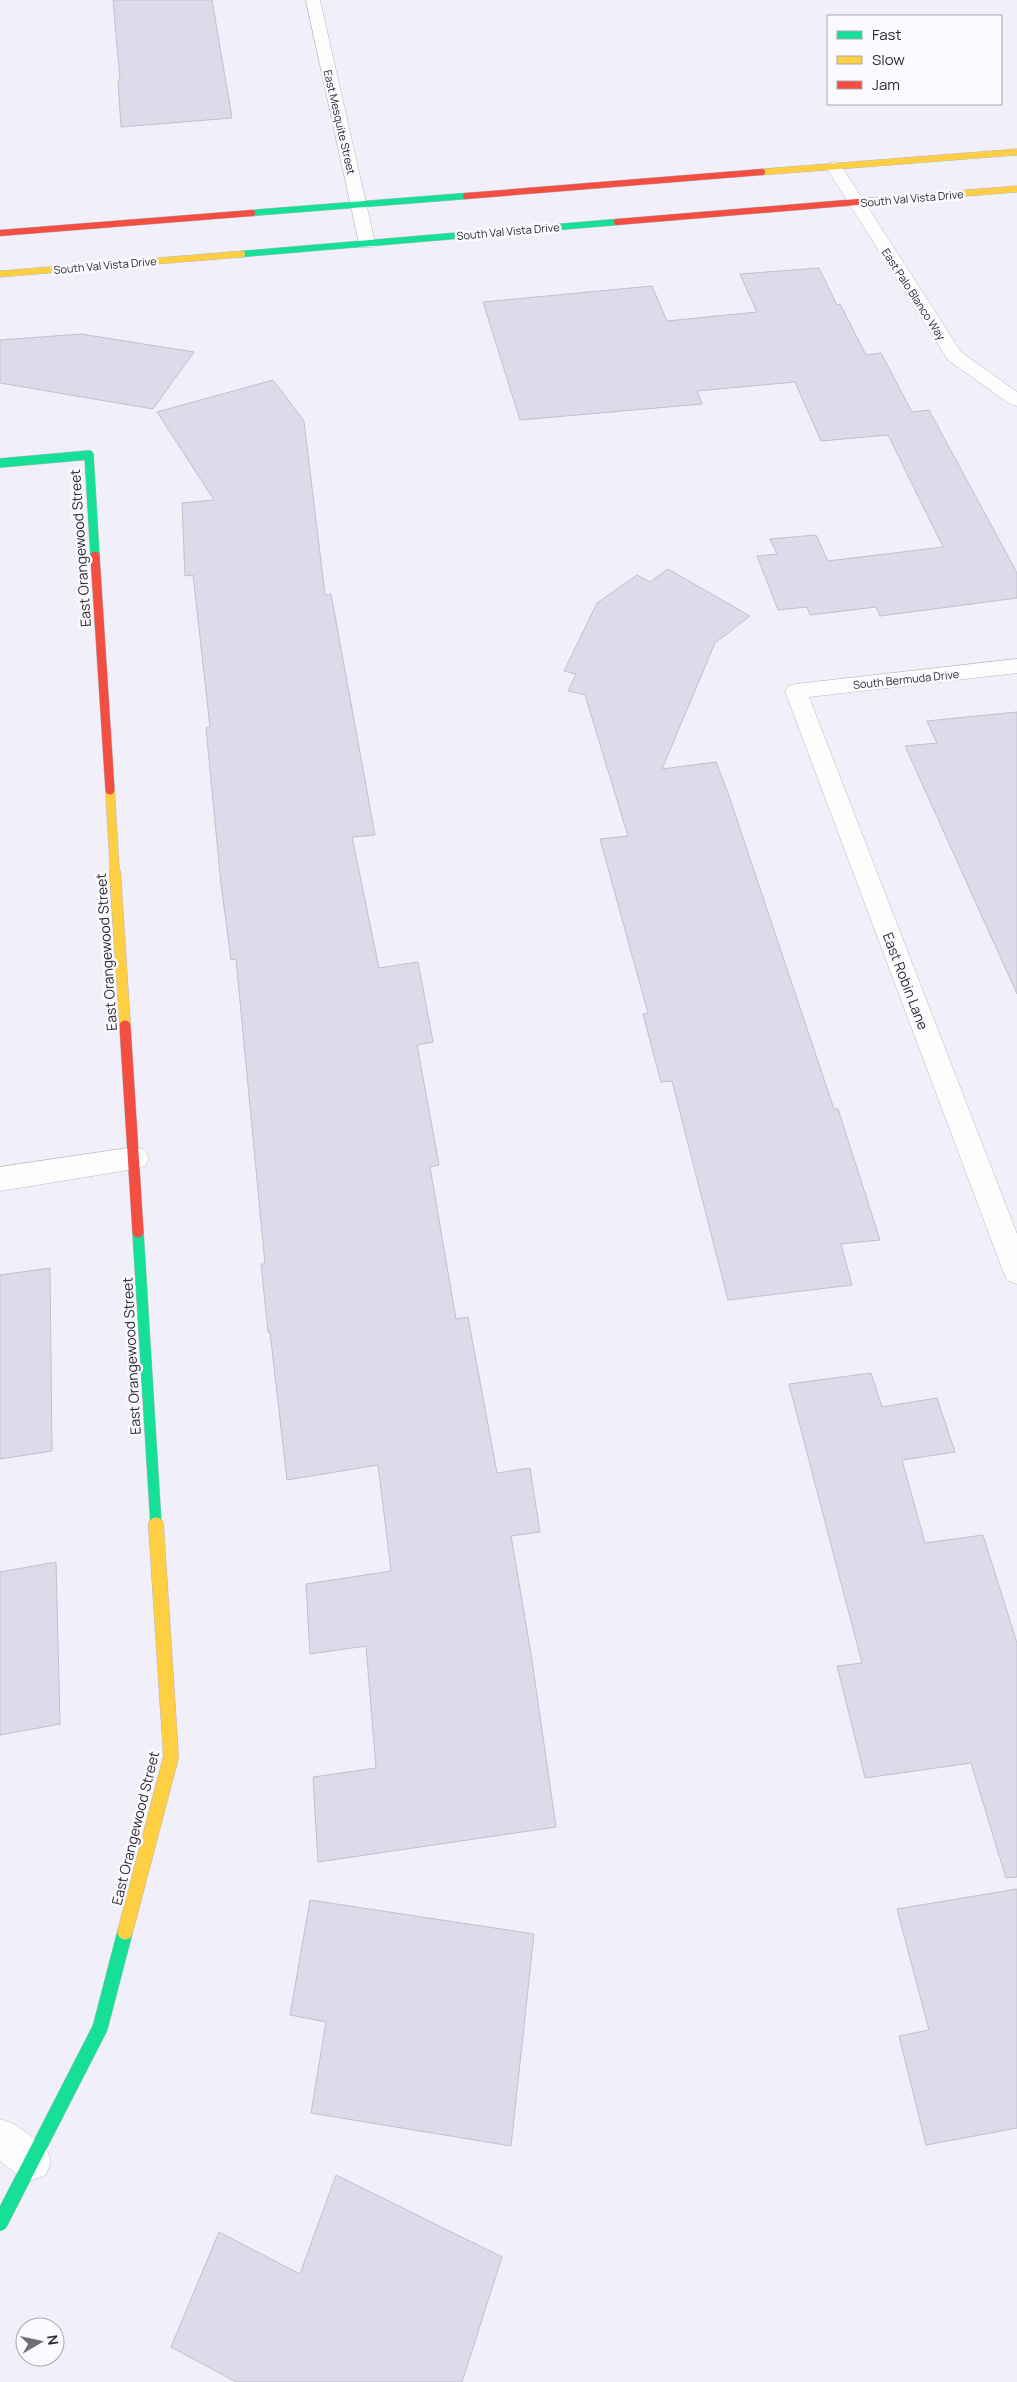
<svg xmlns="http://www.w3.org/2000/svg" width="1017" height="2382" font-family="Manrope,sans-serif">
<rect width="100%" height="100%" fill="#f1effa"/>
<path fill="#dedaec" stroke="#c2c0c9" d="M 113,0 L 212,0 L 232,118 L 121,127 L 118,80 L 120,80 Z
M 819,268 L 837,305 L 840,304 L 866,355 L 881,353 L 912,412 L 929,410 L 1017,573 L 1017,598 L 880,616 L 876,607 L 810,615 L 807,607 L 778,610 L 757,556 L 777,554 L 770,539 L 816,535 L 828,561 L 943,547 L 888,435 L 821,441 L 795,382 L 697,391 L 702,404 L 520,420 L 483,302 L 652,286 L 667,321 L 757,312 L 740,274 Z
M 81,334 L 194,352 L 153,409 L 0,383 L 0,340 Z
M 273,380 L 304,421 L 325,595 L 331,594 L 375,835 L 352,837 L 379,968 L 418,962 L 433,1042 L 417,1045 L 439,1165 L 430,1167 L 456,1319 L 468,1317 L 497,1473 L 530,1468 L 540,1532 L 511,1536 L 531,1654 L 556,1827 L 318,1862 L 313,1777 L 376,1768 L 366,1646 L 310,1654 L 306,1584 L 391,1571 L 378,1465 L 287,1480 L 270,1332 L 268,1332 L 261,1264 L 265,1264 L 236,959 L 231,960 L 221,884 L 206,728 L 210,727 L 193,575 L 185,576 L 182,503 L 214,500 L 157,412 Z
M 668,569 L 750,616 L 715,643 L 662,769 L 716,762 L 728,793 L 834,1109 L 838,1109 L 880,1240 L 841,1244 L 852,1285 L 728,1300 L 672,1081 L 661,1082 L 643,1014 L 648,1013 L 600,839 L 628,836 L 585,695 L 568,691 L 576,674 L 564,671 L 597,603 L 637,575 L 650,582 Z
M 1017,712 L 1017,994 L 905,746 L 937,743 L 927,721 Z
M 50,1268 L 52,1451 L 0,1459 L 0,1275 Z
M 871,1373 L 882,1407 L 937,1398 L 955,1452 L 902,1460 L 925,1543 L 983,1535 L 1017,1643 L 1017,1877 L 1006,1878 L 971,1763 L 865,1778 L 837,1666 L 862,1663 L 789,1384 Z
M 56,1562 L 60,1724 L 0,1735 L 0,1572 Z
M 1017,1889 L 1017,2128 L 926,2145 L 899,2036 L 929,2030 L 897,1909 Z
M 310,1900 L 534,1934 L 511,2146 L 311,2113 L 326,2022 L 290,2015 Z
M 336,2175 L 502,2257 L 462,2382 L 236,2382 L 171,2347 L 219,2232 L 300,2274 Z"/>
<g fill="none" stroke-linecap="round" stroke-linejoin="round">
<g stroke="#bab8c1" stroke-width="1">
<path id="street" d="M 306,0 L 320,0 L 375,243 L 373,247 L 361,247 L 359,243 Z
M 834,162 L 840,164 L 842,167 L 961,352 L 1017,392 L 1017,406 L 1010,404 L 948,360 L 826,167 L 828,164 Z
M 1017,659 L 1017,673 L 809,697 L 1017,1234 L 1017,1284 L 1007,1280 L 1003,1271 L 785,691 L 788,686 L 796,684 Z
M 135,1147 L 145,1150 L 149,1158 L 145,1166 L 135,1169 L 0,1191 L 0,1167 Z
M 0,2119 L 14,2124 L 46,2147 L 51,2161 L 46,2175 L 32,2180 L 18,2175 L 0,2161 Z"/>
</g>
<g stroke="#bab8c1" stroke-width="7">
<path id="fast-far3" d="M 252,213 L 466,196
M 242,254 L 617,222"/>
</g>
<g stroke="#bab8c1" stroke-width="10">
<path id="fast-far2" d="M 0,463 L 89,455 L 95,556"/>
</g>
<g stroke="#bab8c1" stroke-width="12">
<path id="fast-far1" d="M 138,1232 L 156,1525"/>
</g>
<g stroke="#bab8c1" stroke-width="16">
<path id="fast" d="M 0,2223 L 100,2028 L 125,1932"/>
</g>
<g stroke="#bab8c1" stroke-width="7">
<path id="slow-far3" d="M 762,172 L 1017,152
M 893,199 L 1017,189
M 0,274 L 242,254"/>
</g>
<g stroke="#bab8c1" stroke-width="10">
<path id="slow-far2" d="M 110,790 L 115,874"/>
</g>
<g stroke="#bab8c1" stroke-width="12">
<path id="slow-far1" d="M 115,872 L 125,1026"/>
</g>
<g stroke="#bab8c1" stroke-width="16">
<path id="slow" d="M 125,1932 L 171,1757 L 156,1525"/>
</g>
<g stroke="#bab8c1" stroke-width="7">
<path id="jam-far2" d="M 466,196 L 762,172
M 617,222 L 893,199
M 0,233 L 252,213"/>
</g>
<g stroke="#bab8c1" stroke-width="10">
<path id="jam-far1" d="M 95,556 L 110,790"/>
</g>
<g stroke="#bab8c1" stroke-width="12">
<path id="jam" d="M 125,1026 L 138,1232"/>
</g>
<use href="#street" fill="#fdfdfe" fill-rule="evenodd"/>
<use href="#fast-far3" stroke="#16e098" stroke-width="6"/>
<use href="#fast-far2" stroke="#16e098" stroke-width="9"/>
<use href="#fast-far1" stroke="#16e098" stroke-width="11"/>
<use href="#fast" stroke="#16e098" stroke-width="15"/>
<use href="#slow-far3" stroke="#ffcf43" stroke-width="6"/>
<use href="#slow-far2" stroke="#ffcf43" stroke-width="9"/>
<use href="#slow-far1" stroke="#ffcf43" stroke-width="11"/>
<use href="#slow" stroke="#ffcf43" stroke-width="15"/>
<use href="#jam-far2" stroke="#f24e42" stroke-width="6"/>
<use href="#jam-far1" stroke="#f24e42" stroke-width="9"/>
<use href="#jam" stroke="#f24e42" stroke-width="11"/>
</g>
<g text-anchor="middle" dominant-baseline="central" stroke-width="5" stroke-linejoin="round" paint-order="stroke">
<g font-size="11" fill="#2c2a33" stroke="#fbfaff">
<text transform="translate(340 122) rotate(77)">East Mesquite Street</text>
<text transform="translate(912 198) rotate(-5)">South Val Vista Drive</text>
<text transform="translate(508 231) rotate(-5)">South Val Vista Drive</text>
<text transform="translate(105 265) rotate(-5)">South Val Vista Drive</text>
<text transform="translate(914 294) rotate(57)">East Palo Blanco Way</text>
<text transform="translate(906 679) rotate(-6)">South Bermuda Drive</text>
</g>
<g font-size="14" fill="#2c2a33" stroke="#fbfaff">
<text transform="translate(80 548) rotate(-94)">East Orangewood Street</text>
<text transform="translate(106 952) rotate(-94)">East Orangewood Street</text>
<text transform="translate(906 981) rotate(69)">East Robin Lane</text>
<text transform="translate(131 1356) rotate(-93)">East Orangewood Street</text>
<text transform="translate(135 1828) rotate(-76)">East Orangewood Street</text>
</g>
</g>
<rect x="827" y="15" width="175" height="90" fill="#fbfaff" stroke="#a8a7ad"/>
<rect x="837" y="31" width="25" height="8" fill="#16e098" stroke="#a8a7ad"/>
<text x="872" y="40" font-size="15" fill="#2c2a33">Fast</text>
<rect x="837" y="56" width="25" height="8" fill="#ffcf43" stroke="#a8a7ad"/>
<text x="872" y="65" font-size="15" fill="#2c2a33">Slow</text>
<rect x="837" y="81" width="25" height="8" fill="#f24e42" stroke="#a8a7ad"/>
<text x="872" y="90" font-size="15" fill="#2c2a33">Jam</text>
<g transform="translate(40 2342) rotate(81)"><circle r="24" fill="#fbfaff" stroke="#a8a7ad"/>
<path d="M0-4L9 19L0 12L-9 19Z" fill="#716f79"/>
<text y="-8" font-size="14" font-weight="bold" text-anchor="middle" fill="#2c2a33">N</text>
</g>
</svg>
